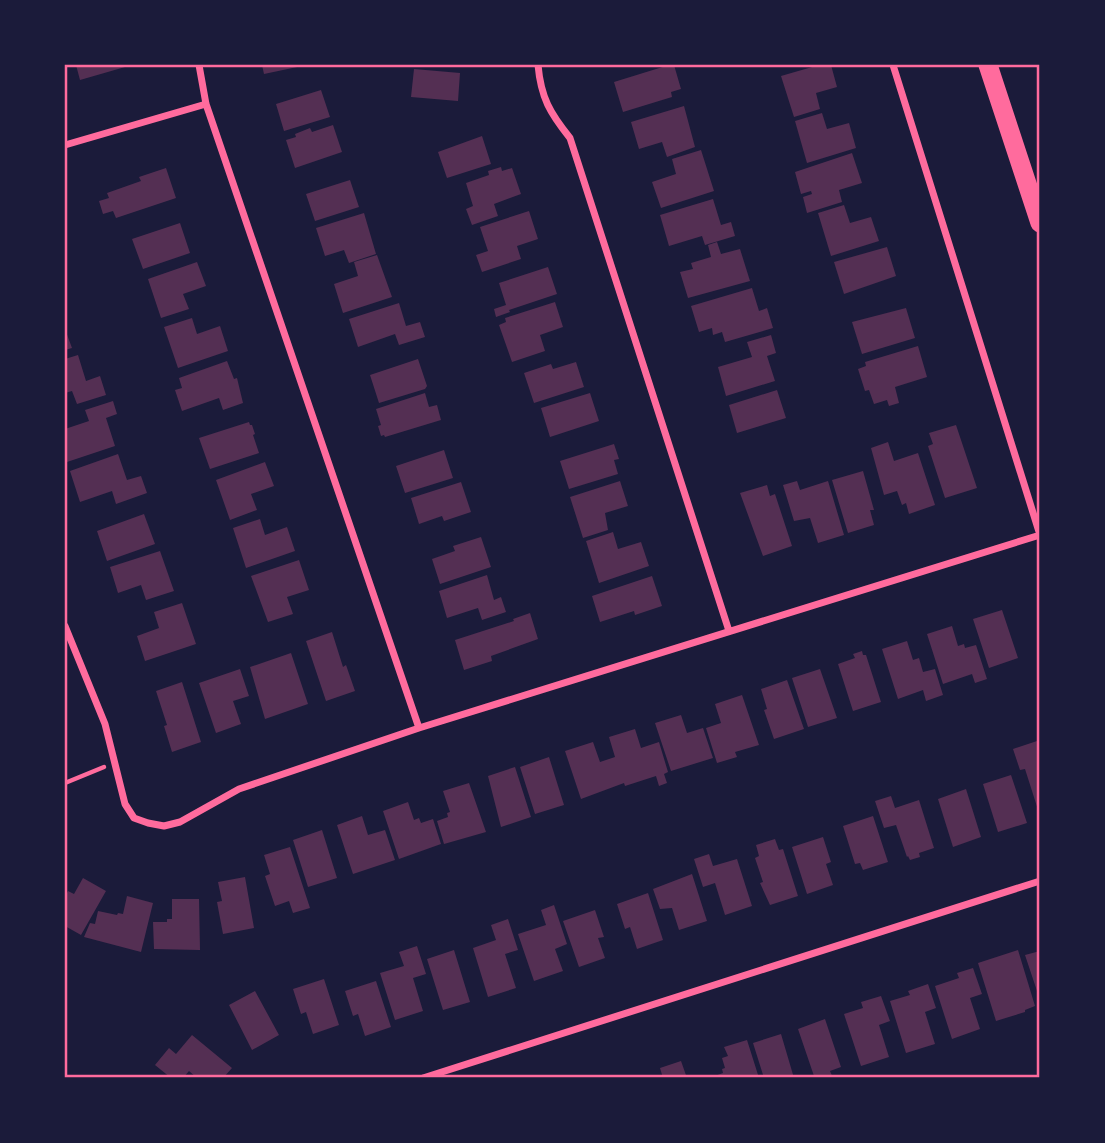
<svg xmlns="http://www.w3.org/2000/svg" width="1105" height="1143" font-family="'Archivo Narrow',sans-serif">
<rect width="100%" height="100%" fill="#1b1b3a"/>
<path fill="#542f53" d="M 76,65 L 132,65 L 80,80 Z
M 262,65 L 302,65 L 302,66 L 264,74 Z
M 669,65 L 674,65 L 681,89 L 671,92 L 672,97 L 623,112 L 614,82 Z
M 819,65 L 831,65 L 837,87 L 816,93 L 820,109 L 794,117 L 781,76 Z
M 414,69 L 460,73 L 458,101 L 411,97 Z
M 321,90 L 330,117 L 284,131 L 276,104 Z
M 684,106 L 695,147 L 667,157 L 662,142 L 639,149 L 631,122 Z
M 822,113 L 827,129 L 849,123 L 856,148 L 807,163 L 795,121 Z
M 333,125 L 342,152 L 295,168 L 286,140 L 296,137 L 295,134 L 310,128 L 312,132 Z
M 482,136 L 491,164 L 447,178 L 438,152 Z
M 701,150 L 714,191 L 661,208 L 652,182 L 676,174 L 672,159 Z
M 852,153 L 862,183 L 839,190 L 842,202 L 807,213 L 803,197 L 812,194 L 811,191 L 801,194 L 795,172 Z
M 501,167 L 502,171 L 512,168 L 521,194 L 494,204 L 498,216 L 472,225 L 466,209 L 473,206 L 466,183 L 489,175 L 488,171 Z
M 166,168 L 176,198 L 116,218 L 113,211 L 103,214 L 99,201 L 109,198 L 107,193 L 141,181 L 139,177 Z
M 350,180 L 359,207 L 315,221 L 306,194 Z
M 713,199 L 721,225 L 731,222 L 735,236 L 705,245 L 702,236 L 669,246 L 660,215 Z
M 844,205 L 850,223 L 871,217 L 879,241 L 831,256 L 818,213 Z
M 529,211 L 538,239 L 517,246 L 521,259 L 482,272 L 476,255 L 488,251 L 480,227 Z
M 364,213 L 376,254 L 349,263 L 344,250 L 325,256 L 316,228 Z
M 180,223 L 190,253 L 143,269 L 132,239 Z
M 717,242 L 721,254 L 740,249 L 750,281 L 688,298 L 680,272 L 693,269 L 691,263 L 711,257 L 708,245 Z
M 887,247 L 896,276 L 844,294 L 834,262 Z
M 377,255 L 392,297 L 343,313 L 334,284 L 358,276 L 354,262 Z
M 197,262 L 206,286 L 183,294 L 189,309 L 161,318 L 148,279 Z
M 548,267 L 557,294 L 509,310 L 510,312 L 496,317 L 494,309 L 506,305 L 499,283 Z
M 752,288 L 759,311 L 767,308 L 773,328 L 725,342 L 722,332 L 713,335 L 712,328 L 699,332 L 691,306 Z
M 555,302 L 563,327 L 540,335 L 545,351 L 512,362 L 499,325 L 506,322 L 505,318 Z
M 399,303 L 406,326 L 420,322 L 425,337 L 399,345 L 395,334 L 358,347 L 349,319 Z
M 906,308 L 915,338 L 862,354 L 852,322 Z
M 192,318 L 197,334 L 220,326 L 228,351 L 178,368 L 164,327 Z
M 65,329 L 72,348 L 65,350 Z
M 771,335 L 776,353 L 767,356 L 775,381 L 726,396 L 718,367 L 752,357 L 747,342 Z
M 918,346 L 927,377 L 895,387 L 899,403 L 889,406 L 887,400 L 874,404 L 869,390 L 865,391 L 858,369 L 866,366 L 865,362 Z
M 78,355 L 86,381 L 100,376 L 106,395 L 77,404 L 72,391 L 65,393 L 65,359 Z
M 418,359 L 427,386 L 425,389 L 379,403 L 370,375 Z
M 227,361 L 234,379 L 237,378 L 243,403 L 223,410 L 219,398 L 182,411 L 175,390 L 182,388 L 179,378 Z
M 576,362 L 584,387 L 534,403 L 524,373 L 551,364 L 553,369 Z
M 777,390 L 786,418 L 737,433 L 729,405 Z
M 425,393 L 429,407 L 437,405 L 441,420 L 385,437 L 384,435 L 381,436 L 378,426 L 381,425 L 376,409 Z
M 590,393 L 599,421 L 550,437 L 541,408 Z
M 113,401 L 117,414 L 106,418 L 115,446 L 67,462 L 65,429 L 89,421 L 85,410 Z
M 249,422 L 250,425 L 252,425 L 255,434 L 253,435 L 259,453 L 210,469 L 199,438 Z
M 956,425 L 977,488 L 945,498 L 928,446 L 933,444 L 929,433 Z
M 888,442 L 894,461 L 918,453 L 935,505 L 909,514 L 906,503 L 902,505 L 897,491 L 884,495 L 871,448 Z
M 614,444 L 619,459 L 614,460 L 618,474 L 569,489 L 560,461 Z
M 444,450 L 453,478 L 405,493 L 396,466 Z
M 118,454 L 127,480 L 141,476 L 147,493 L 116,504 L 112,491 L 80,502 L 70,471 Z
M 265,462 L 274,486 L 251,494 L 257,510 L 230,520 L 216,480 Z
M 863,471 L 874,510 L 870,510 L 874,525 L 848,533 L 832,480 Z
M 620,481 L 628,506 L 605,513 L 608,530 L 583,538 L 570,497 Z
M 797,481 L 800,490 L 828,481 L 844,535 L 818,543 L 810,518 L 794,521 L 783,485 Z
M 461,482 L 471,512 L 444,521 L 442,516 L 419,524 L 411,498 Z
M 767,485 L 770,496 L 775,494 L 792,546 L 763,556 L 740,493 Z
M 144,514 L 155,544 L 107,561 L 97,531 Z
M 260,519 L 265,535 L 287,527 L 295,551 L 246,568 L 233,528 Z
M 613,532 L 618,549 L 641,542 L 649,566 L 599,583 L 586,541 Z
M 481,537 L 491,567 L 440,584 L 432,559 L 455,551 L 453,546 Z
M 160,551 L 174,591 L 146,600 L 141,585 L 118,593 L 110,567 Z
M 299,560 L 309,590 L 287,597 L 293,614 L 268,622 L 251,576 Z
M 487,575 L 494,600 L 501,597 L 506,612 L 482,620 L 478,608 L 447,618 L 439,591 Z
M 652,576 L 662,606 L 635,615 L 634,611 L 600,622 L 592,596 Z
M 182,603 L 196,644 L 145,661 L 137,636 L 159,628 L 154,612 Z
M 1002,610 L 1018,658 L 989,668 L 973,619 Z
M 530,613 L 538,639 L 491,656 L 492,661 L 464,670 L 455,640 L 514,621 L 513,619 Z
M 952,626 L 958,646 L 964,644 L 965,648 L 976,645 L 987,679 L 975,683 L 972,674 L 943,684 L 927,634 Z
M 332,632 L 343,667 L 346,665 L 355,691 L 326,701 L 306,641 Z
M 907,641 L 913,660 L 919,658 L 923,672 L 935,669 L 943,695 L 926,701 L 923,690 L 898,699 L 882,649 Z
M 862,651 L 863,655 L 866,655 L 881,702 L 853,711 L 838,664 L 855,658 L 853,654 Z
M 291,653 L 308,704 L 265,719 L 250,667 Z
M 240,669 L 249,696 L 233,701 L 241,724 L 216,733 L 199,683 Z
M 820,669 L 837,718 L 808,727 L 792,678 Z
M 787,680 L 804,729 L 774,739 L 764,710 L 767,709 L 761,689 Z
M 182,682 L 201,742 L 172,752 L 164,726 L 167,725 L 156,691 Z
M 742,695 L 759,745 L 735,752 L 737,757 L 717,763 L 706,728 L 721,723 L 715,704 Z
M 681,715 L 687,733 L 703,728 L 713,758 L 671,771 L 655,723 Z
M 635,729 L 641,748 L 659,742 L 668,772 L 664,774 L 667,783 L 659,786 L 656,776 L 625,786 L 624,783 L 581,799 L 565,751 L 593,742 L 600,762 L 615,757 L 609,737 Z
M 1040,740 L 1040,816 L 1025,769 L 1020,770 L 1013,749 Z
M 549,757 L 564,805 L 535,814 L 520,767 Z
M 515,767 L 531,817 L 501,827 L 488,776 Z
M 1011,775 L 1027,823 L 998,832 L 983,784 Z
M 469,783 L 486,832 L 444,844 L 437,821 L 448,817 L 447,813 L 450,812 L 443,791 Z
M 966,789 L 981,837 L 953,847 L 938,799 Z
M 891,796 L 895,808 L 919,800 L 934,848 L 919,853 L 920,857 L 910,860 L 908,856 L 907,857 L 896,825 L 884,828 L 875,801 Z
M 408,802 L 414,820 L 419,818 L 421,823 L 433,819 L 441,844 L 399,859 L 383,811 Z
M 362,816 L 368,835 L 385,830 L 395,860 L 353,874 L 337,825 Z
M 873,816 L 888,862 L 863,870 L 860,863 L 855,864 L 843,826 Z
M 322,830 L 337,878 L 308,887 L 293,840 Z
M 823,837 L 831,862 L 826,864 L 833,885 L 807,894 L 792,847 Z
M 775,839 L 779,850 L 783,849 L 798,896 L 770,905 L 760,883 L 763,882 L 755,858 L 759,856 L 756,845 Z
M 290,847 L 310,908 L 293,913 L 289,901 L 275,906 L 265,876 L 270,874 L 264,855 Z
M 709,854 L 713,866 L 737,859 L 752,906 L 725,915 L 715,883 L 703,887 L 694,859 Z
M 692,874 L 707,921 L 679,930 L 672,908 L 660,909 L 653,889 Z
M 245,877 L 254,928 L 223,934 L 217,902 L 222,901 L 218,882 Z
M 83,878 L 106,891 L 81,935 L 65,926 L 65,897 L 68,891 L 74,894 Z
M 648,893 L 663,940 L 637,949 L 630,927 L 625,929 L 617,904 Z
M 127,896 L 153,903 L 141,952 L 84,937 L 90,923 L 95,924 L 98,911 L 117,915 L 118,913 L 123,914 Z
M 172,899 L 199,899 L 200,950 L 154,949 L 153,922 L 167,922 L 167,919 L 172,919 Z
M 554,905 L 567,944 L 555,949 L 563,971 L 534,981 L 518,934 L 546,925 L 541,910 Z
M 595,910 L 604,937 L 598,938 L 605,958 L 579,967 L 563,921 Z
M 508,919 L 518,950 L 505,954 L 516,988 L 488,997 L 473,948 L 496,940 L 491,925 Z
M 417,946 L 426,974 L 413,978 L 423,1011 L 395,1020 L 380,973 L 404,966 L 399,952 Z
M 454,950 L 470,1002 L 443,1010 L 427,959 Z
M 1018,950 L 1035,1006 L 1025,1010 L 1025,1012 L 996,1021 L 978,963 Z
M 1040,951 L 1040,1000 L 1025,955 Z
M 973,968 L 982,994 L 970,998 L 980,1029 L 952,1039 L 935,986 L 959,978 L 957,973 Z
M 324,979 L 339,1025 L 313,1034 L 306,1012 L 301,1014 L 293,989 Z
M 376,981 L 391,1027 L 365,1036 L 358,1014 L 353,1016 L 345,991 Z
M 928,984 L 936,1008 L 925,1012 L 935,1044 L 906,1053 L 890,1001 L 910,995 L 908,991 Z
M 255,991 L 279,1035 L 252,1050 L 229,1005 Z
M 881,996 L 890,1021 L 879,1025 L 889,1057 L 861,1066 L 844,1014 L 863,1008 L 861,1002 Z
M 825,1019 L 841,1067 L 830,1071 L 833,1078 L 817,1078 L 814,1076 L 798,1029 Z
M 781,1034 L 794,1078 L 764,1078 L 753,1043 Z
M 192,1035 L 232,1068 L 223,1078 L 197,1078 L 189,1071 L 183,1078 L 171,1078 L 155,1065 L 169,1048 L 176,1054 Z
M 747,1040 L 759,1078 L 709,1078 L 723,1073 L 722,1069 L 725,1068 L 722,1058 L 728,1056 L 724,1047 Z
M 681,1061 L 687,1078 L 663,1078 L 660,1068 Z"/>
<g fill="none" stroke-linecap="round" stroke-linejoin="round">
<path stroke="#ff6b9d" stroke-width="4.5" d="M 65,783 L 104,767"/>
<path stroke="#ff6b9d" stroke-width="7" d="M 199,65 L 206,104 L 419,728
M 538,65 C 541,98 550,113 570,138 L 729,631
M 893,65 L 1040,535
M 65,145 L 206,104
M 65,626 L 105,724 L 125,804 L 134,818 L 148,823 L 164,826 L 180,822 L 239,789 L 419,728 L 1040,535
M 423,1078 L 1040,881"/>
<path stroke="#ff6b9d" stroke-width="19" d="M 988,65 L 1040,223"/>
</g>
<rect width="1105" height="1143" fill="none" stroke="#1b1b3a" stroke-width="133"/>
<rect x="66" y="66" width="972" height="1010" fill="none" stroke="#ff6b9d" stroke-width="2.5"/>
</svg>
